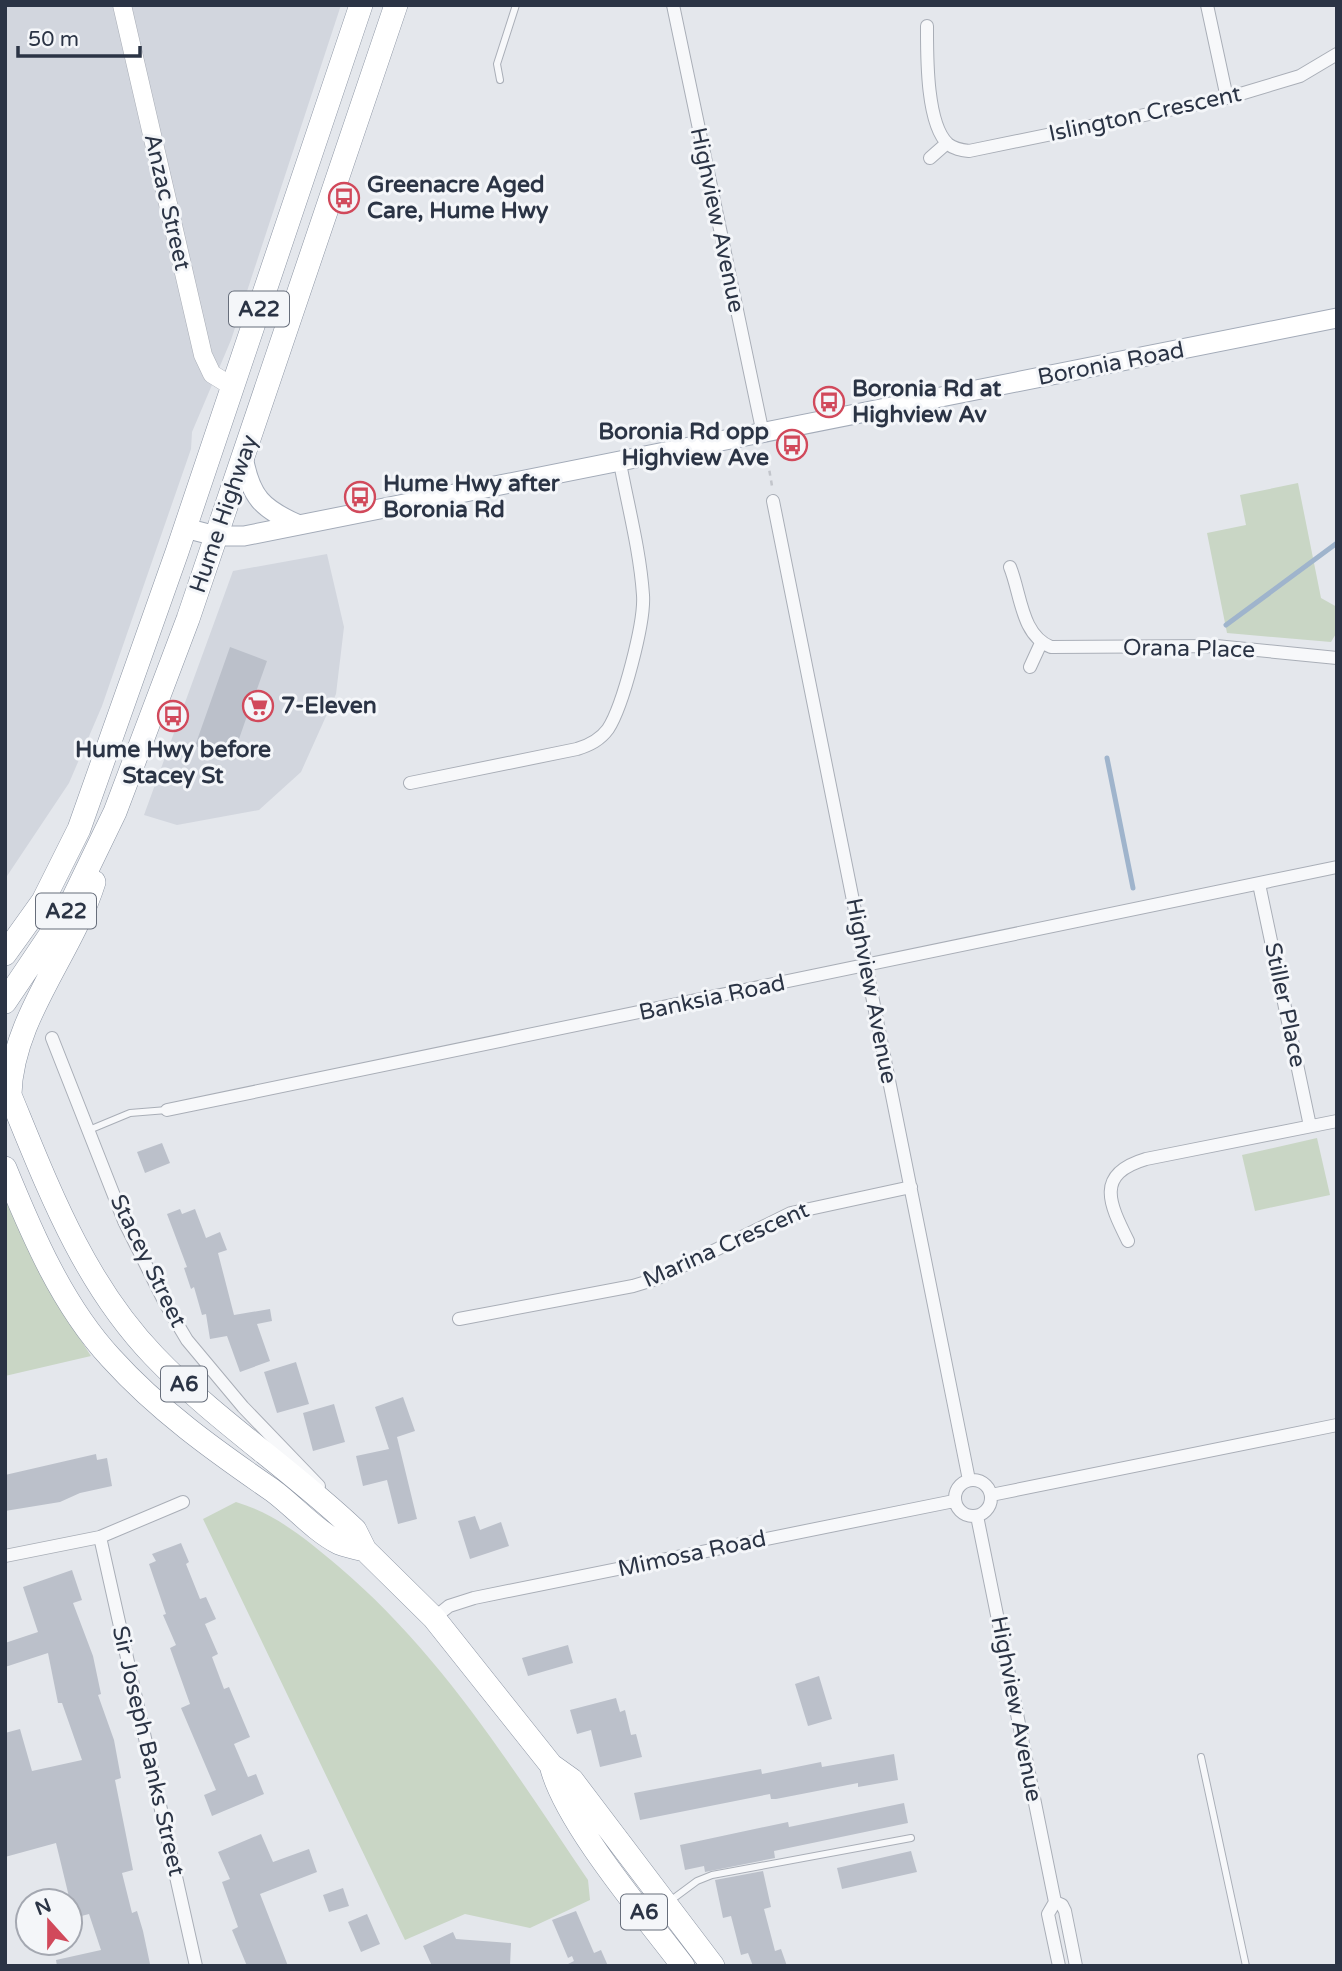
<svg xmlns="http://www.w3.org/2000/svg" width="1342" height="1971" font-family="'Varela Round',sans-serif">
<rect width="100%" height="100%" fill="#e4e7ec"/>
<path fill="#d2d6de" d="M 5,5 L 341,5 L 231,340 L 192,432 L 191,449 L 102,706 L 69,783 L 5,879 Z
M 327,554 L 344,627 L 336,694 L 301,772 L 259,810 L 177,825 L 144,815 L 233,571 Z"/>
<path fill="#c9d6c5" d="M 1298,483 L 1321,598 L 1337,607 L 1337,632 L 1331,642 L 1227,633 L 1207,533 L 1246,525 L 1240,495 Z
M 1317,1138 L 1330,1195 L 1255,1211 L 1242,1155 Z
M 5,1191 C 30,1249 56,1303 91,1356 L 5,1376 Z
M 236,1502 C 276,1514 306,1539 338,1566 C 442,1654 512,1768 588,1880 L 590,1900 L 530,1928 L 465,1914 L 405,1940 L 203,1519 Z"/>
<g fill="none" stroke-linecap="round" stroke-linejoin="round">
<path stroke="#9fb4cc" stroke-width="5" d="M 1226,625 L 1337,543
M 1107,758 L 1133,888"/>
</g>
<path fill="#bbc0ca" d="M 230,647 L 267,661 L 256,692 L 269,695 L 261,720 L 247,716 L 232,759 L 195,746 Z
M 162,1143 L 170,1163 L 145,1173 L 137,1152 Z
M 180,1209 L 182,1214 L 195,1209 L 206,1238 L 220,1232 L 227,1250 L 218,1253 L 234,1315 L 270,1309 L 272,1321 L 257,1324 L 270,1361 L 240,1372 L 227,1336 L 210,1339 L 206,1314 L 202,1315 L 194,1287 L 191,1289 L 184,1268 L 187,1267 L 167,1214 Z
M 296,1362 L 309,1404 L 277,1413 L 264,1372 Z
M 403,1397 L 415,1431 L 397,1437 L 417,1519 L 398,1524 L 387,1480 L 363,1486 L 356,1456 L 389,1449 L 375,1407 Z
M 334,1404 L 345,1442 L 313,1451 L 303,1413 Z
M 96,1454 L 97,1460 L 107,1458 L 112,1486 L 80,1493 L 60,1502 L 5,1511 L 5,1475 Z
M 475,1516 L 480,1530 L 501,1522 L 509,1546 L 470,1559 L 458,1521 Z
M 181,1543 L 189,1562 L 186,1564 L 200,1599 L 206,1597 L 216,1619 L 205,1624 L 218,1654 L 212,1657 L 224,1689 L 229,1687 L 250,1737 L 234,1744 L 248,1777 L 256,1774 L 264,1794 L 212,1816 L 204,1795 L 216,1790 L 181,1708 L 190,1704 L 170,1648 L 176,1645 L 163,1615 L 166,1614 L 149,1564 L 156,1561 L 152,1554 Z
M 72,1570 L 82,1600 L 73,1603 L 93,1656 L 101,1694 L 98,1695 L 114,1740 L 121,1778 L 115,1780 L 133,1870 L 122,1873 L 132,1913 L 137,1911 L 143,1931 L 150,1964 L 142,1966 L 57,1966 L 56,1960 L 101,1950 L 89,1914 L 70,1919 L 70,1901 L 56,1843 L 5,1857 L 5,1733 L 20,1729 L 32,1771 L 82,1760 L 62,1703 L 58,1703 L 48,1653 L 5,1667 L 5,1643 L 38,1632 L 23,1587 Z
M 568,1645 L 573,1663 L 528,1676 L 522,1658 Z
M 819,1676 L 832,1719 L 808,1726 L 795,1684 Z
M 616,1698 L 620,1712 L 625,1710 L 631,1735 L 636,1734 L 642,1757 L 600,1767 L 591,1730 L 577,1734 L 570,1710 Z
M 894,1754 L 898,1780 L 858,1787 L 858,1783 L 776,1799 L 771,1799 L 770,1794 L 640,1820 L 634,1793 L 761,1769 L 762,1774 L 821,1762 L 822,1767 Z
M 904,1803 L 908,1823 L 774,1851 L 775,1858 L 705,1872 L 704,1866 L 685,1870 L 680,1845 L 788,1822 L 789,1827 Z
M 261,1834 L 273,1862 L 309,1849 L 317,1872 L 260,1894 L 288,1966 L 247,1966 L 232,1930 L 238,1927 L 222,1882 L 230,1879 L 218,1852 Z
M 911,1851 L 917,1872 L 842,1889 L 837,1868 Z
M 763,1871 L 771,1907 L 764,1909 L 775,1951 L 781,1949 L 787,1966 L 753,1966 L 748,1953 L 741,1955 L 731,1916 L 723,1918 L 715,1880 Z
M 343,1888 L 349,1906 L 329,1912 L 323,1895 Z
M 576,1911 L 594,1953 L 601,1950 L 608,1966 L 564,1966 L 574,1961 L 572,1956 L 568,1958 L 552,1920 Z
M 367,1914 L 380,1944 L 361,1952 L 348,1922 Z
M 453,1932 L 456,1939 L 511,1943 L 510,1966 L 432,1966 L 423,1946 Z"/>
<g fill="none" stroke-linecap="round" stroke-linejoin="round">
<g stroke="#a9aeb7" stroke-width="8">
<path id="lane" d="M 500,80 L 497,64 L 516,5
M 89,1130 L 130,1113 L 167,1110
M 1201,1757 L 1246,1966
M 670,1901 L 697,1881 L 712,1875 L 911,1838"/>
</g>
<g stroke="#a9aeb7" stroke-width="14">
<path id="street" d="M 673,5 L 763,434
M 1207,5 L 1227,98
M 927,26 C 927,54 926,124 948,144 C 954,149 961,150 969,151 L 1227,98 L 1300,76 L 1337,54
M 930,158 L 947,143
M 773,501 L 969,1480
M 1010,567 C 1021,594 1021,635 1051,647 L 1216,646 L 1337,658
M 1030,667 L 1041,643
M 410,783 L 577,749 C 590,745 600,740 608,729 C 623,706 645,622 643,595 C 640,551 628,506 620,463
M 1259,884 L 1310,1126
M 52,1038 L 124,1221 L 165,1303 L 187,1340 L 243,1407 L 319,1486
M 167,1110 L 1337,867
M 1128,1241 C 1109,1203 1095,1174 1146,1159 L 1337,1121
M 459,1319 L 633,1286 L 656,1279 L 791,1213 L 911,1187
M955 1498a18 18 0 1 1 36 0a18 18 0 1 1-36 0Z
M 991,1495 L 1337,1425
M 977,1516 L 1055,1902 L 1048,1914 L 1059,1966
M 100,1537 L 196,1966
M 5,1556 L 100,1537 L 183,1502
M 434,1618 L 449,1606 L 474,1598 L 954,1501
M 1055,1902 L 1062,1905 L 1065,1911 L 1076,1966"/>
</g>
<g stroke="#a9aeb7" stroke-width="19">
<path id="secondary" d="M 122,5 L 203,355 L 212,374 L 233,387"/>
</g>
<g stroke="#a3abb8" stroke-width="21">
<path id="primary" d="M 243,456 C 250,497 262,509 299,525
M 185,528 L 216,536 L 244,536 L 1337,318"/>
</g>
<g stroke="#8b94a3" stroke-width="24">
<path id="highway" d="M 5,954 L 43,901 L 79,829 L 177,552 L 361,5
M 5,1002 L 69,907 L 115,812 L 188,619 L 396,5
M 5,1083 C 45,1179 80,1279 154,1356 C 215,1420 291,1469 355,1530 L 365,1550 L 434,1618 L 551,1765 L 572,1780 L 713,1966
M 10,1094 C 12,1018 72,953 94,882
M 5,1168 C 32,1234 62,1305 111,1358 C 158,1410 214,1450 272,1490 C 294,1506 315,1531 339,1543 C 347,1546 356,1548 365,1550
M 551,1765 C 564,1821 646,1917 683,1966"/>
</g>
<path stroke="#c2c5cb" stroke-width="2.5" stroke-dasharray="5 5" stroke-linecap="butt" d="M 766,451 L 772,486"/>
<use href="#lane" stroke="#f7f8fa" stroke-width="6"/>
<use href="#street" stroke="#f7f8fa" stroke-width="12"/>
<use href="#secondary" stroke="#fff" stroke-width="18"/>
<use href="#primary" stroke="#fff" stroke-width="19"/>
<use href="#highway" stroke="#fff" stroke-width="23"/>
</g>
<defs>
<g id="bus-ring" transform="scale(1.575)"><circle r="9.5" fill="#f4f6f9" stroke="#d1495b" stroke-width="1.5"/><path d="M-5-6H5V4H4V6H2V4H-2V6H-4V4H-5ZM-3.5-4V0h7V-4ZM-3.5 1.2v1.5H-2V1.2ZM2 1.2v1.5H3.5V1.2Z" fill="#d1495b"/></g>
<g id="supermarket-ring" transform="scale(1.575)"><circle r="9.5" fill="#f4f6f9" stroke="#d1495b" stroke-width="1.5"/><path d="M-6-5.5h2.5l.6 2H6L4.5 2H-2.5L-4.4-4H-6ZM-1.5 3.2a1.3 1.3 0 1 0 .1 0ZM3 3.2a1.3 1.3 0 1 0 .1 0Z" fill="#d1495b"/></g>
</defs>
<g fill-rule="evenodd">
<use href="#bus-ring" x="344" y="198"/>
<use href="#bus-ring" x="829" y="402"/>
<use href="#bus-ring" x="792" y="445"/>
<use href="#bus-ring" x="360" y="497"/>
<use href="#supermarket-ring" x="258" y="706"/>
<use href="#bus-ring" x="173" y="716"/>
</g>
<g text-anchor="middle" dominant-baseline="central" stroke-width="6" stroke-linejoin="round" paint-order="stroke">
<g fill="#f4f6f9" stroke="#676e7b" stroke-width="2">
<rect x="229" y="291.5" width="60" height="35" rx="5"/>
<rect x="36" y="893.5" width="60" height="35" rx="5"/>
<rect x="161" y="1366.5" width="46" height="35" rx="5"/>
<rect x="621" y="1894.5" width="46" height="35" rx="5"/>
</g>
<g font-size="21" font-weight="bold" fill="#2b3445">
<text x="259" y="309">A22</text>
<text x="66" y="911">A22</text>
<text x="184" y="1384">A6</text>
<text x="644" y="1912">A6</text>
</g>
<g font-size="23" fill="#2b3445" stroke="#f4f6f9">
<text transform="translate(1145 114) rotate(-12)">Islington Crescent</text>
<text transform="translate(167 202) rotate(77)">Anzac Street</text>
<text transform="translate(717 220) rotate(78)">Highview Avenue</text>
<text transform="translate(1111 364) rotate(-11)">Boronia Road</text>
<text transform="translate(224 514) rotate(-71)">Hume Highway</text>
<text transform="translate(1189 649) rotate(1)">Orana Place</text>
<text transform="translate(871 991) rotate(79)">Highview Avenue</text>
<text transform="translate(712 998) rotate(-12)">Banksia Road</text>
<text transform="translate(1285 1005) rotate(78)">Stiller Place</text>
<text transform="translate(726 1245) rotate(-24)">Marina Crescent</text>
<text transform="translate(148 1261) rotate(64)">Stacey Street</text>
<text transform="translate(692 1554) rotate(-12)">Mimosa Road</text>
<text transform="translate(1016 1709) rotate(79)">Highview Avenue</text>
<text transform="translate(148 1751) rotate(77)">Sir Joseph Banks Street</text>
</g>
<g font-size="23" font-weight="bold" fill="#2b3445" stroke="#f4f6f9" text-anchor="start">
<text x="367" y="185">Greenacre Aged<tspan x="367" dy="26">Care, Hume Hwy</tspan></text>
<text x="852" y="389">Boronia Rd at<tspan x="852" dy="26">Highview Av</tspan></text>
<text x="769" y="432" text-anchor="end">Boronia Rd opp<tspan x="769" dy="26">Highview Ave</tspan></text>
<text x="383" y="484">Hume Hwy after<tspan x="383" dy="26">Boronia Rd</tspan></text>
<text x="281" y="706">7-Eleven</text>
<text x="173" y="750" text-anchor="middle">Hume Hwy before<tspan x="173" dy="26">Stacey St</tspan></text>
</g>
</g>
<rect width="1342" height="1971" fill="none" stroke="#2b3445" stroke-width="14"/>
<g transform="translate(49 1922) rotate(339)"><circle r="33" fill="#f4f6f9" stroke="#a4a8b1" stroke-width="2"/>
<path d="M0-5L12 26L0 18L-12 26Z" fill="#d1495b"/>
<text y="-10" font-size="19" font-weight="bold" text-anchor="middle" fill="#2b3445">N</text>
</g>
<path d="M18 46v10h122v-10" fill="none" stroke="#2b3445" stroke-width="3.5"/>
<text x="28" y="46" font-size="21" fill="#2b3445" stroke="#f4f6f9" stroke-width="5" paint-order="stroke">50 m</text>
</svg>
